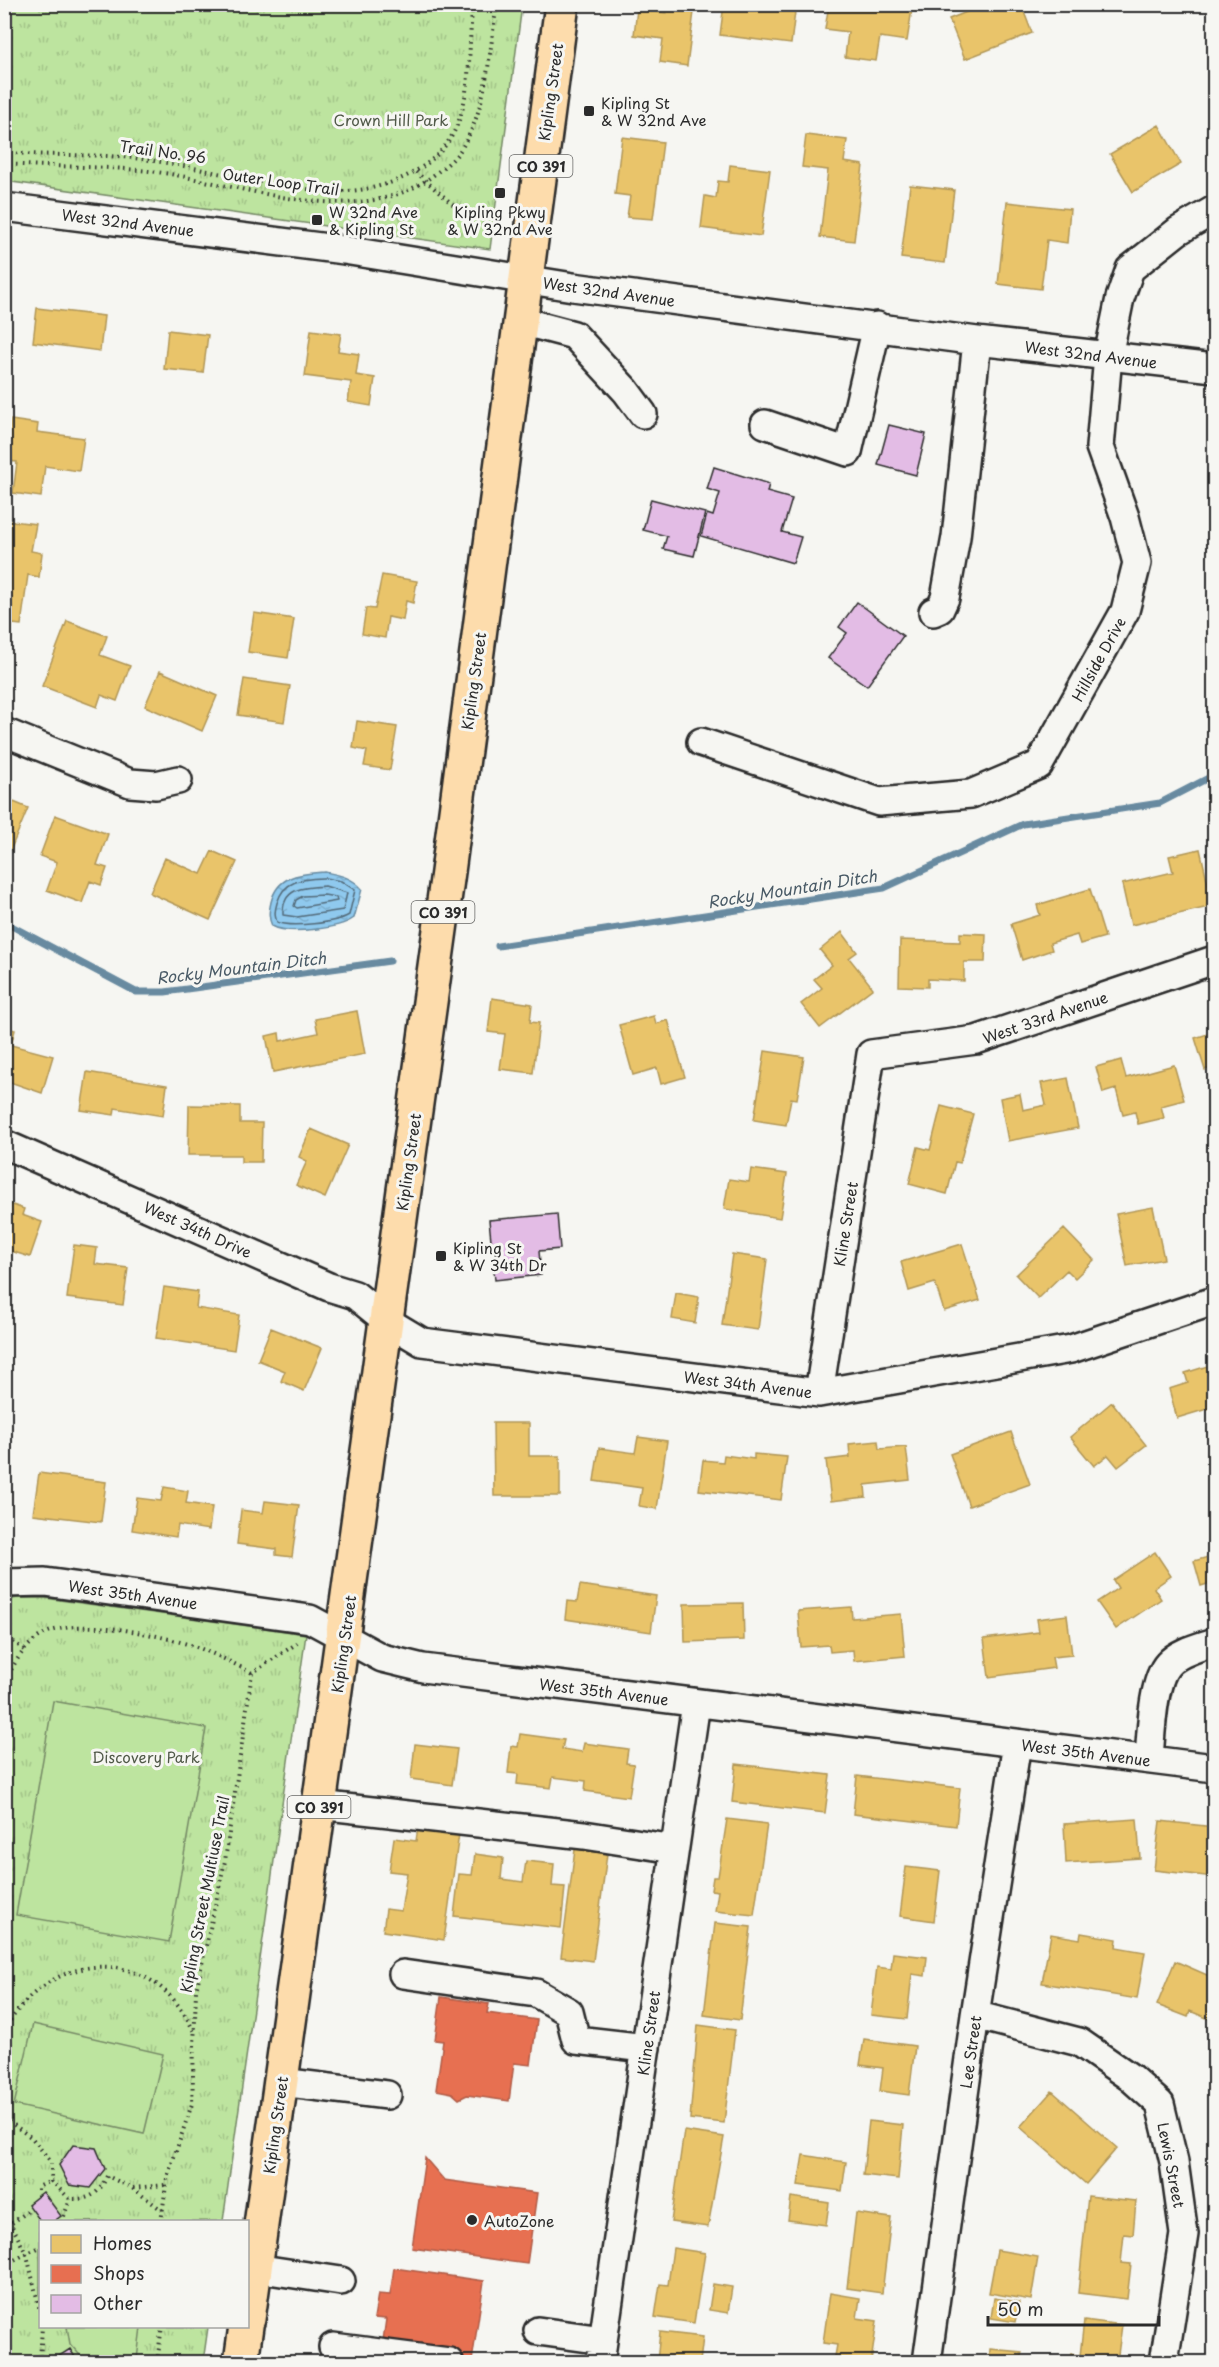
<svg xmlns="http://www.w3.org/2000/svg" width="1219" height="2367" font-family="'Playpen Sans',sans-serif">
<defs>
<pattern id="park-tufts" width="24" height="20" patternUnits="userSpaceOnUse" patternTransform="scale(1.5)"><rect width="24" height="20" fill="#bde49f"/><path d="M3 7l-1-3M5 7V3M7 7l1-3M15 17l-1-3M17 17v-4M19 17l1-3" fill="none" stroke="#a3c489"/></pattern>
<pattern id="water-ripples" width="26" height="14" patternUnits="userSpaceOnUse" patternTransform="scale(1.5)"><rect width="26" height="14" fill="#8fc9ee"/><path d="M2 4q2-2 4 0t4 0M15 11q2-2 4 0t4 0" fill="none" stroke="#7cadcc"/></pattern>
</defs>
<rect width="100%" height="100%" fill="#f6f6f2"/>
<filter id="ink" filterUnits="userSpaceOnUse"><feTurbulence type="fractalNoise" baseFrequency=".0167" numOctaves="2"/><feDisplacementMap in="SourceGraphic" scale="12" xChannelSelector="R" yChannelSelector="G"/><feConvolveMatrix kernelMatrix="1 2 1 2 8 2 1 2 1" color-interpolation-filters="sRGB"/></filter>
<g filter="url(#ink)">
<path fill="url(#park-tufts)" stroke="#748865" stroke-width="1.5" d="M 5,4 L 522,5 L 490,249 L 5,181 Z
M 17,1598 L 45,1598 L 306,1634 L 223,2221 L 40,2222 L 40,2326 L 208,2327 L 203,2362 L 5,2362 L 4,1601 Z"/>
<path fill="#bde49f" stroke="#748865" stroke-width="1.5" d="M 53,1701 L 206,1728 L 169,1942 L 16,1915 Z
M 33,2024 L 163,2054 L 144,2134 L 14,2105 Z
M 67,2327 L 141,2327 L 137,2359 L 135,2362 L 86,2362 L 70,2344 Z"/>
<path fill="url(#water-ripples)" stroke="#678aa0" stroke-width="1.5" d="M 325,872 C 339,875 352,877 362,889 L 354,918 C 339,929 288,935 272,926 C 268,917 269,911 271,902 C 278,874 301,874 325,872 Z"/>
<path fill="#e9c46a" stroke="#b09657" stroke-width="1.5" d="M 667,4 L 695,4 L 687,66 L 660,62 L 663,39 L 634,35 L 637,9 L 666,13 Z
M 724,4 L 796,4 L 791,44 L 720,35 Z
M 829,4 L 879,4 L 912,9 L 907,41 L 880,37 L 876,61 L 845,57 L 848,32 L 825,29 Z
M 987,4 L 1021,4 L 1032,33 L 965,59 L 949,19 Z
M 1159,125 L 1181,164 L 1133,192 L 1110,154 Z
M 806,135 L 847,140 L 844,162 L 863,165 L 854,241 L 820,237 L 828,170 L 802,167 Z
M 622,137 L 663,142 L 653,219 L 627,217 L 630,196 L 615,194 Z
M 730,165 L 770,170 L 761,236 L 701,228 L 705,196 L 716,198 L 718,181 L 728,182 Z
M 910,185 L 954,190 L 945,263 L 901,258 Z
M 1007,202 L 1070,209 L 1067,243 L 1047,240 L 1041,289 L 998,284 Z
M 37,308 L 104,316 L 100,351 L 33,342 Z
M 168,330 L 208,335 L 203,373 L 164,369 Z
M 311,330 L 341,334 L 338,351 L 359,354 L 356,375 L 375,378 L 371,406 L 348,402 L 351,382 L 305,376 Z
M 11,420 L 38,424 L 37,432 L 84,438 L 79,471 L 45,466 L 41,497 L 13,493 L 17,462 L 6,461 Z
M 4,520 L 36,524 L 31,551 L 42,553 L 39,577 L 28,575 L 21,625 L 4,623 Z
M 382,575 L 417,581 L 413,603 L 406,601 L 403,620 L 388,617 L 385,638 L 362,634 L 366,608 L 375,609 Z
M 254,613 L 294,619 L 288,658 L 248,652 Z
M 67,621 L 107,636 L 100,655 L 130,666 L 117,701 L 101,695 L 97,707 L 42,686 Z
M 160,671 L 217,696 L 202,731 L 145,706 Z
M 244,679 L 290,686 L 284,722 L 238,715 Z
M 357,721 L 397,727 L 390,770 L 364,766 L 367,751 L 353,748 Z
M 4,798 L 28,808 L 8,856 L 4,854 Z
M 55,815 L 108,834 L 97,865 L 107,868 L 101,885 L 90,881 L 82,903 L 47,890 L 57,862 L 40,856 Z
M 1200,849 L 1213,906 L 1131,925 L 1122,884 L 1173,872 L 1169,856 Z
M 212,851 L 237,862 L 210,920 L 150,893 L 165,858 L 201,874 Z
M 1090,889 L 1105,937 L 1080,944 L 1077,935 L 1050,943 L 1052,950 L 1022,960 L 1011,924 L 1040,915 L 1037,905 Z
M 842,932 L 857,952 L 849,958 L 873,988 L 820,1028 L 801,1004 L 822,988 L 814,979 L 832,965 L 820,950 Z
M 960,933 L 986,934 L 985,962 L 964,962 L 964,981 L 928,979 L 928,987 L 899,986 L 900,940 L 960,942 Z
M 4,990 L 12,992 L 4,1017 Z
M 492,998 L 532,1004 L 530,1022 L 539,1023 L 533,1073 L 500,1069 L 505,1034 L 488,1032 Z
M 357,1011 L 365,1054 L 273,1072 L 266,1036 L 279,1033 L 280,1041 L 318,1033 L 315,1019 Z
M 654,1016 L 656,1024 L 668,1020 L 685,1077 L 661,1084 L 657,1068 L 633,1075 L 619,1025 Z
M 4,1027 L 15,1030 L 11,1045 L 53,1056 L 42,1093 L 4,1080 Z
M 1214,1032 L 1214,1067 L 1205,1070 L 1195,1038 Z
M 765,1051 L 804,1057 L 797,1099 L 791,1098 L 786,1125 L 754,1120 Z
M 1121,1060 L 1126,1078 L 1174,1065 L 1184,1100 L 1161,1106 L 1164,1118 L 1138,1124 L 1135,1112 L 1123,1115 L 1116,1089 L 1103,1093 L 1096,1067 Z
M 87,1072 L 167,1085 L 163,1116 L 115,1108 L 114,1115 L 81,1110 Z
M 1068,1078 L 1078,1128 L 1008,1141 L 1000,1098 L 1020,1094 L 1023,1110 L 1046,1105 L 1041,1083 Z
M 189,1105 L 240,1106 L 240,1123 L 262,1123 L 261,1162 L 241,1162 L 241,1155 L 188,1155 Z
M 941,1106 L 973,1114 L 960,1163 L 955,1162 L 947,1194 L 909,1184 L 918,1147 L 930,1150 Z
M 311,1129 L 348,1145 L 325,1198 L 296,1185 L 307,1161 L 299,1157 Z
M 751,1169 L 787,1174 L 780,1218 L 724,1209 L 729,1179 L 749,1182 Z
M 4,1202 L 24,1209 L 22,1215 L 42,1222 L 30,1257 L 4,1249 Z
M 1153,1207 L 1164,1259 L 1127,1266 L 1116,1214 Z
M 1064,1229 L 1094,1260 L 1075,1278 L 1067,1270 L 1038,1298 L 1016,1275 Z
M 962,1244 L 980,1300 L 944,1311 L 935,1283 L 909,1291 L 901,1262 Z
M 74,1245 L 97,1248 L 95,1264 L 128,1268 L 123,1305 L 67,1298 Z
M 732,1254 L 767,1259 L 758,1330 L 722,1325 Z
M 164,1287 L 198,1292 L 196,1308 L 239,1315 L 234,1350 L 156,1338 Z
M 676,1293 L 699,1297 L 695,1323 L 672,1319 Z
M 271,1328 L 322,1348 L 304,1391 L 281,1381 L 285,1371 L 258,1360 Z
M 1214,1364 L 1214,1407 L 1177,1418 L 1169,1389 L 1188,1383 L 1185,1373 Z
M 1112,1402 L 1146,1445 L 1118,1467 L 1108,1455 L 1094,1466 L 1070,1437 Z
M 493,1423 L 529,1423 L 529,1456 L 560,1456 L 560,1496 L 494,1496 Z
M 1011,1432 L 1030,1484 L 969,1506 L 950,1454 Z
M 638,1437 L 667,1441 L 657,1509 L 639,1506 L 642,1488 L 594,1481 L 599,1448 L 635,1453 Z
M 878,1441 L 879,1449 L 906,1447 L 910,1480 L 865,1485 L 866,1497 L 831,1501 L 826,1460 L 850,1457 L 849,1444 Z
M 754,1454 L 787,1457 L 781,1500 L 699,1490 L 703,1460 L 723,1462 L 724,1455 L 754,1459 Z
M 39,1473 L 106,1482 L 101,1522 L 33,1514 Z
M 164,1487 L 188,1491 L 186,1503 L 212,1507 L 209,1530 L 178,1525 L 176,1537 L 132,1530 L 137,1498 L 161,1501 Z
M 265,1501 L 299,1505 L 292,1557 L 276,1555 L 276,1549 L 237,1544 L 241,1510 L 263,1513 Z
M 1214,1543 L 1214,1582 L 1201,1586 L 1194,1561 L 1212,1556 L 1209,1545 Z
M 1155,1552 L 1171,1576 L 1154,1588 L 1161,1599 L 1116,1629 L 1097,1602 L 1118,1588 L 1113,1580 Z
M 580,1585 L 656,1596 L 651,1632 L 565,1619 L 567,1601 L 577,1602 Z
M 743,1603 L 744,1640 L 685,1642 L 684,1604 Z
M 851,1607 L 852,1618 L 901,1614 L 905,1656 L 854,1661 L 853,1650 L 830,1652 L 829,1645 L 801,1647 L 798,1611 Z
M 1067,1615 L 1072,1655 L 1052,1657 L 1054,1668 L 989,1677 L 984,1639 L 1039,1632 L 1037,1619 Z
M 520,1734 L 564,1740 L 562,1749 L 582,1752 L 584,1743 L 628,1749 L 626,1763 L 634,1764 L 629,1797 L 585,1791 L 586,1781 L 553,1777 L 551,1788 L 517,1784 L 518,1774 L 508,1773 L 511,1746 L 518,1747 Z
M 415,1744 L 457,1749 L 452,1785 L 411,1779 Z
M 736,1764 L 830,1775 L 825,1813 L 732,1802 Z
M 857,1776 L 960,1788 L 956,1826 L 853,1814 Z
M 727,1819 L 767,1824 L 754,1915 L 715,1911 L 718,1891 L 711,1890 L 713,1877 L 718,1877 Z
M 1137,1819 L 1140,1858 L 1066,1863 L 1064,1824 Z
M 1160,1821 L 1214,1827 L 1214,1877 L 1154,1870 Z
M 418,1828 L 459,1834 L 444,1940 L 383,1931 L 386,1909 L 401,1911 L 407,1873 L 389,1871 L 394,1838 L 416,1841 Z
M 576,1842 L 608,1846 L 593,1961 L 561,1957 Z
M 475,1854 L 503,1858 L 501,1879 L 523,1882 L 526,1861 L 554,1864 L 552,1886 L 565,1887 L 561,1928 L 454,1916 L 459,1874 L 472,1875 Z
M 906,1867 L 940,1871 L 934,1921 L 900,1916 Z
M 715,1923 L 751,1927 L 740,2020 L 704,2015 Z
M 1081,1933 L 1117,1939 L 1116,1947 L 1145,1952 L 1137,1999 L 1042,1983 L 1051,1934 L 1080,1939 Z
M 893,1953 L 927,1957 L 925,1976 L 912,1974 L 907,2019 L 871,2015 L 877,1967 L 891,1969 Z
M 1175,1961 L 1214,1978 L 1214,2021 L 1190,2011 L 1188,2017 L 1157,2005 Z
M 698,2025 L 735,2030 L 724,2123 L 690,2119 Z
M 864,2039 L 915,2046 L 909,2095 L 880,2091 L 883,2068 L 860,2065 Z
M 1052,2091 L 1117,2148 L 1086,2184 L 1020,2127 Z
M 869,2121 L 903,2125 L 898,2179 L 863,2175 Z
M 684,2131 L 724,2137 L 708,2227 L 671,2222 Z
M 803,2155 L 846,2162 L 842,2191 L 798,2185 Z
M 1088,2196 L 1136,2201 L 1133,2235 L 1124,2234 L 1121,2263 L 1131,2264 L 1127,2299 L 1078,2293 Z
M 791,2197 L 829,2203 L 826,2225 L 788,2220 Z
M 856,2213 L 891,2218 L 882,2293 L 847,2288 Z
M 673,2248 L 705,2253 L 694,2323 L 655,2317 L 660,2284 L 668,2285 Z
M 997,2250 L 1038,2257 L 1031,2300 L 989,2293 Z
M 713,2284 L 732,2287 L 728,2313 L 709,2310 Z
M 830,2293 L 860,2298 L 857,2318 L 877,2321 L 871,2362 L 834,2362 L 837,2345 L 823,2343 Z
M 994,2298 L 1019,2302 L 1015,2322 L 991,2318 Z
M 1084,2320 L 1122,2325 L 1117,2362 L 1070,2362 L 1071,2354 L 1080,2356 Z
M 660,2332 L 703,2337 L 700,2362 L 657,2362 Z
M 990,2349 L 1022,2352 L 1020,2362 L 989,2362 Z"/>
<path fill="#e76f51" stroke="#af5b46" stroke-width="1.5" d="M 441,1997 L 489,2004 L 487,2013 L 537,2020 L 531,2065 L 514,2063 L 509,2101 L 467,2095 L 459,2099 L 452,2093 L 436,2090 L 443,2041 L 435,2040 Z
M 425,2158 L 444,2180 L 537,2193 L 527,2264 L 412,2248 Z
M 394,2268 L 484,2281 L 472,2361 L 382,2348 L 386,2319 L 374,2318 L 378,2294 L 390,2295 Z"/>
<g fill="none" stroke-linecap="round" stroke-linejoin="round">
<path stroke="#536a79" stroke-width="1.5" d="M 325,878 L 341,881 L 355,890 L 349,915 C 336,923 291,928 277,922 C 274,915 275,910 277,903 C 284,879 304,879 325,878 Z
M 325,886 L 347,893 L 343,910 L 297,917 L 283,915 C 282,888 303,887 325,886 Z
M 324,895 L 336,897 L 337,901 L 297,908 L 294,906 L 296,900 L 303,896 Z"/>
<path stroke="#678aa0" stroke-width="7" d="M 4,922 L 136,992 L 165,992 L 390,961
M 498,946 L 884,888 L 1023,824 L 1160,803 L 1214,775"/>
</g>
<path fill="#e3bce5" stroke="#2b2b2b" stroke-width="1.5" d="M 889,425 L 926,434 L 916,475 L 878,465 Z
M 714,467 L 769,484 L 767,492 L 792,499 L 782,532 L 801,537 L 793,563 L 701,536 L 707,514 L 713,516 L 720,493 L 707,489 Z
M 651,499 L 705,513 L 694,556 L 663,549 L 667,536 L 643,530 Z
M 857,602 L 903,636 L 867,686 L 828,658 L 847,633 L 839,627 Z
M 557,1214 L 560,1249 L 539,1251 L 541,1275 L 495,1280 L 489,1220 Z
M 73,2145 L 96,2148 L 105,2169 L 90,2188 L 69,2185 L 59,2165 Z
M 43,2192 L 61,2216 L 53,2222 L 41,2222 L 28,2204 Z
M 70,2349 L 78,2362 L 54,2362 L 53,2360 Z"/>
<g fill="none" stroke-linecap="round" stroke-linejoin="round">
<g stroke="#2b2b2b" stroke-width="32">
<path id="minor" d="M 4,207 L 344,250 L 573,287 L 977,341 L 1214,368
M 521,321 L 574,335 L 626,391 L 643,414
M 765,424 L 848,452 L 877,326
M 933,612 L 940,609 L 945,598 L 956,537 L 977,341
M 4,732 L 130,783 L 156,785 L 178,780
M 701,742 L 879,802 L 971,794 L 1039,765 L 1125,611 L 1137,563 L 1125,517 L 1100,447 L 1108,356 L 1120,298 L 1130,269 L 1178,231 L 1214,210
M 4,1144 L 329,1287 L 355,1295 L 387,1321 L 422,1342 L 819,1393 L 1071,1349 L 1214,1301
M 819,1393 L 871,1054 L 976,1040 L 1214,960
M 4,1583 L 45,1582 L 310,1619 L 382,1658 L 423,1668 L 1214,1768
M 1149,1759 C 1151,1736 1152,1681 1168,1664 C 1178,1652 1200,1647 1214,1642
M 319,1805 L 584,1835 L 674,1849
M 403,1974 L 536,1993 L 569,2012 L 576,2040 L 646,2048
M 975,2015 L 1079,2042 L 1131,2078 L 1160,2104 L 1174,2162 L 1184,2234 L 1164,2362
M 281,2082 L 387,2095
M 255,2268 L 341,2281
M 538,2331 L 603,2340
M 333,2347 L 449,2362
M 600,2362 L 696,1703
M 927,2362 L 975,2015 L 1017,1743"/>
</g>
<g stroke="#2b2b2b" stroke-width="38">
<path id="major" d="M 248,2319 L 448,872 L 562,4
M 241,2362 L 246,2326"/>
</g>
<path stroke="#2b2b2b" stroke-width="4" stroke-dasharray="1.5 4.5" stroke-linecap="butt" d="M 4,152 C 50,157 96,153 141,159 C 205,167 271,189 335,191 C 375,193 424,176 448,142 C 474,104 467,48 473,4
M 4,164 C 52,167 102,166 149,171 C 236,181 358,235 435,174 C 444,167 455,159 461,149 C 488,108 489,51 497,4
M 416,172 L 451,203 L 489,229
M 4,1634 L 24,1650
M 4,1686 C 12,1665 25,1643 46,1633 C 81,1617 163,1635 199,1648 C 217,1655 235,1664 252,1673
M 4,2031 C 49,1948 154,1942 194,2032
M 4,2118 L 32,2138 L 51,2162 L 51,2181 L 70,2199 C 90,2200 99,2194 107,2176 L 132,2188 L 162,2210
M 133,2188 L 165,2185
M 38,2196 L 38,2187 L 51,2181
M 4,2211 L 27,2255 L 40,2311
M 62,2222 L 70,2199
M 161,2222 L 167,2178 L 192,2104 L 196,1991 L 225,1861 L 252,1673 L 299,1642
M 12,2223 L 31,2209
M 4,2265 L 40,2247
M 40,2362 L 42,2326
M 157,2362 L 162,2326"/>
<use href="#minor" stroke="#f6f6f2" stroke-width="27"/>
<use href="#major" stroke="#fddcac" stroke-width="33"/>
</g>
</g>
<g fill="#2b2b2b" stroke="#f6f6f2" stroke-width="2">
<rect x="583" y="105" width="12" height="12" rx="3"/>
<rect x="494" y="187" width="12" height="12" rx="3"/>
<rect x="311" y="214" width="12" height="12" rx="3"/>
<rect x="435" y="1250" width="12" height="12" rx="3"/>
<circle cx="472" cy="2220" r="6"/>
</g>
<g text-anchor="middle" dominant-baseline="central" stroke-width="6" stroke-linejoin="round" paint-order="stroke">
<g fill="#f6f6f2" stroke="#686867" stroke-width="1.5">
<rect x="509.5" y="155" width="63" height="22" rx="4.5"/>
<rect x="411.5" y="901" width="63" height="22" rx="4.5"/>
<rect x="287.5" y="1796" width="63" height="22" rx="4.5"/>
</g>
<g font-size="14" font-weight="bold" fill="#2b2b2b">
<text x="541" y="166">CO 391</text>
<text x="443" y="912">CO 391</text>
<text x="319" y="1807">CO 391</text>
</g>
<g font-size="15" fill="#2b2b2b" stroke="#f6f6f2">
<text transform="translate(550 92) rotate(-82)">Kipling Street</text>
<text transform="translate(163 151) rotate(8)">Trail No. 96</text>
<text transform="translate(281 181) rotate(8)">Outer Loop Trail</text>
<text transform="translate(128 222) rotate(7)">West 32nd Avenue</text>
<text transform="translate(609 291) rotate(8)">West 32nd Avenue</text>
<text transform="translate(1091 354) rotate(7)">West 32nd Avenue</text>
<text transform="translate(1098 659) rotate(-61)">Hillside Drive</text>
<text transform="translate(473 681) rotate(-82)">Kipling Street</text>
<text transform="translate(1045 1017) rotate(-19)">West 33rd Avenue</text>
<text transform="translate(408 1162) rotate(-82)">Kipling Street</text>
<text transform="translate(845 1224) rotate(-81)">Kline Street</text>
<text transform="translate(198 1229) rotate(24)">West 34th Drive</text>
<text transform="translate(748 1384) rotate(7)">West 34th Avenue</text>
<text transform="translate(133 1594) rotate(8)">West 35th Avenue</text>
<text transform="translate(343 1644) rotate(-82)">Kipling Street</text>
<text transform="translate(604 1691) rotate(7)">West 35th Avenue</text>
<text transform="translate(1086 1752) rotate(7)">West 35th Avenue</text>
<text transform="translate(204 1894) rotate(-79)">Kipling Street Multiuse Trail</text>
<text transform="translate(648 2033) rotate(-82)">Kline Street</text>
<text transform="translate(970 2052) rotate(-82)">Lee Street</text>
<text transform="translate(275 2125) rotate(-82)">Kipling Street</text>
<text transform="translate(1172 2165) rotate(79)">Lewis Street</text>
</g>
<g font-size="15" fill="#2b2b2b" stroke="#f6f6f2" text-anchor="start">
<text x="601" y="102">Kipling St<tspan x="601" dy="17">&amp; W 32nd Ave</tspan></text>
<text x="329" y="211">W 32nd Ave<tspan x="329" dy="17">&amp; Kipling St</tspan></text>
<text x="500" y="211" text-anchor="middle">Kipling Pkwy<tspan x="500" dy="17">&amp; W 32nd Ave</tspan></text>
<text x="453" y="1247">Kipling St<tspan x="453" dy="17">&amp; W 34th Dr</tspan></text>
<text x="484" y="2220">AutoZone</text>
</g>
<g font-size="15" fill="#505948" stroke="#f6f6f2">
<text x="391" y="119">Crown Hill Park</text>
<text x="146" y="1756">Discovery Park</text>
</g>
<g font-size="16" font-style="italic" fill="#495a66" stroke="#f6f6f2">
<text transform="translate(792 888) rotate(-9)">Rocky Mountain Ditch</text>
<text transform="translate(241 967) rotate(-7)">Rocky Mountain Ditch</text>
</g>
</g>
<rect width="1219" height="2367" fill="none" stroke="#f6f6f2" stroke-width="24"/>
<rect x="12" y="12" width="1195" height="2343" fill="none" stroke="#2b2b2b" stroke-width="2" filter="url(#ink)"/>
<rect x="39" y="2220" width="210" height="108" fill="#f6f6f2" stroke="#a5a5a2" stroke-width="1.5"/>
<rect x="51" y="2235" width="30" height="18" fill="#e9c46a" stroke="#a5a5a2" stroke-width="1.5"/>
<text x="93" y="2250" font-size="18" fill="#2b2b2b">Homes</text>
<rect x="51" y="2265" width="30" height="18" fill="#e76f51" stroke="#a5a5a2" stroke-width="1.5"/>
<text x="93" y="2280" font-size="18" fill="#2b2b2b">Shops</text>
<rect x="51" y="2295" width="30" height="18" fill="#e3bce5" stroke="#a5a5a2" stroke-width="1.5"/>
<text x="93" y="2310" font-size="18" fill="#2b2b2b">Other</text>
<path d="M988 2316v9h171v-9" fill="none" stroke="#2b2b2b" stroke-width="3"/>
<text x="997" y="2316" font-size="18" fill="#2b2b2b" stroke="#f6f6f2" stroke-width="4.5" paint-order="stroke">50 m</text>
</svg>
